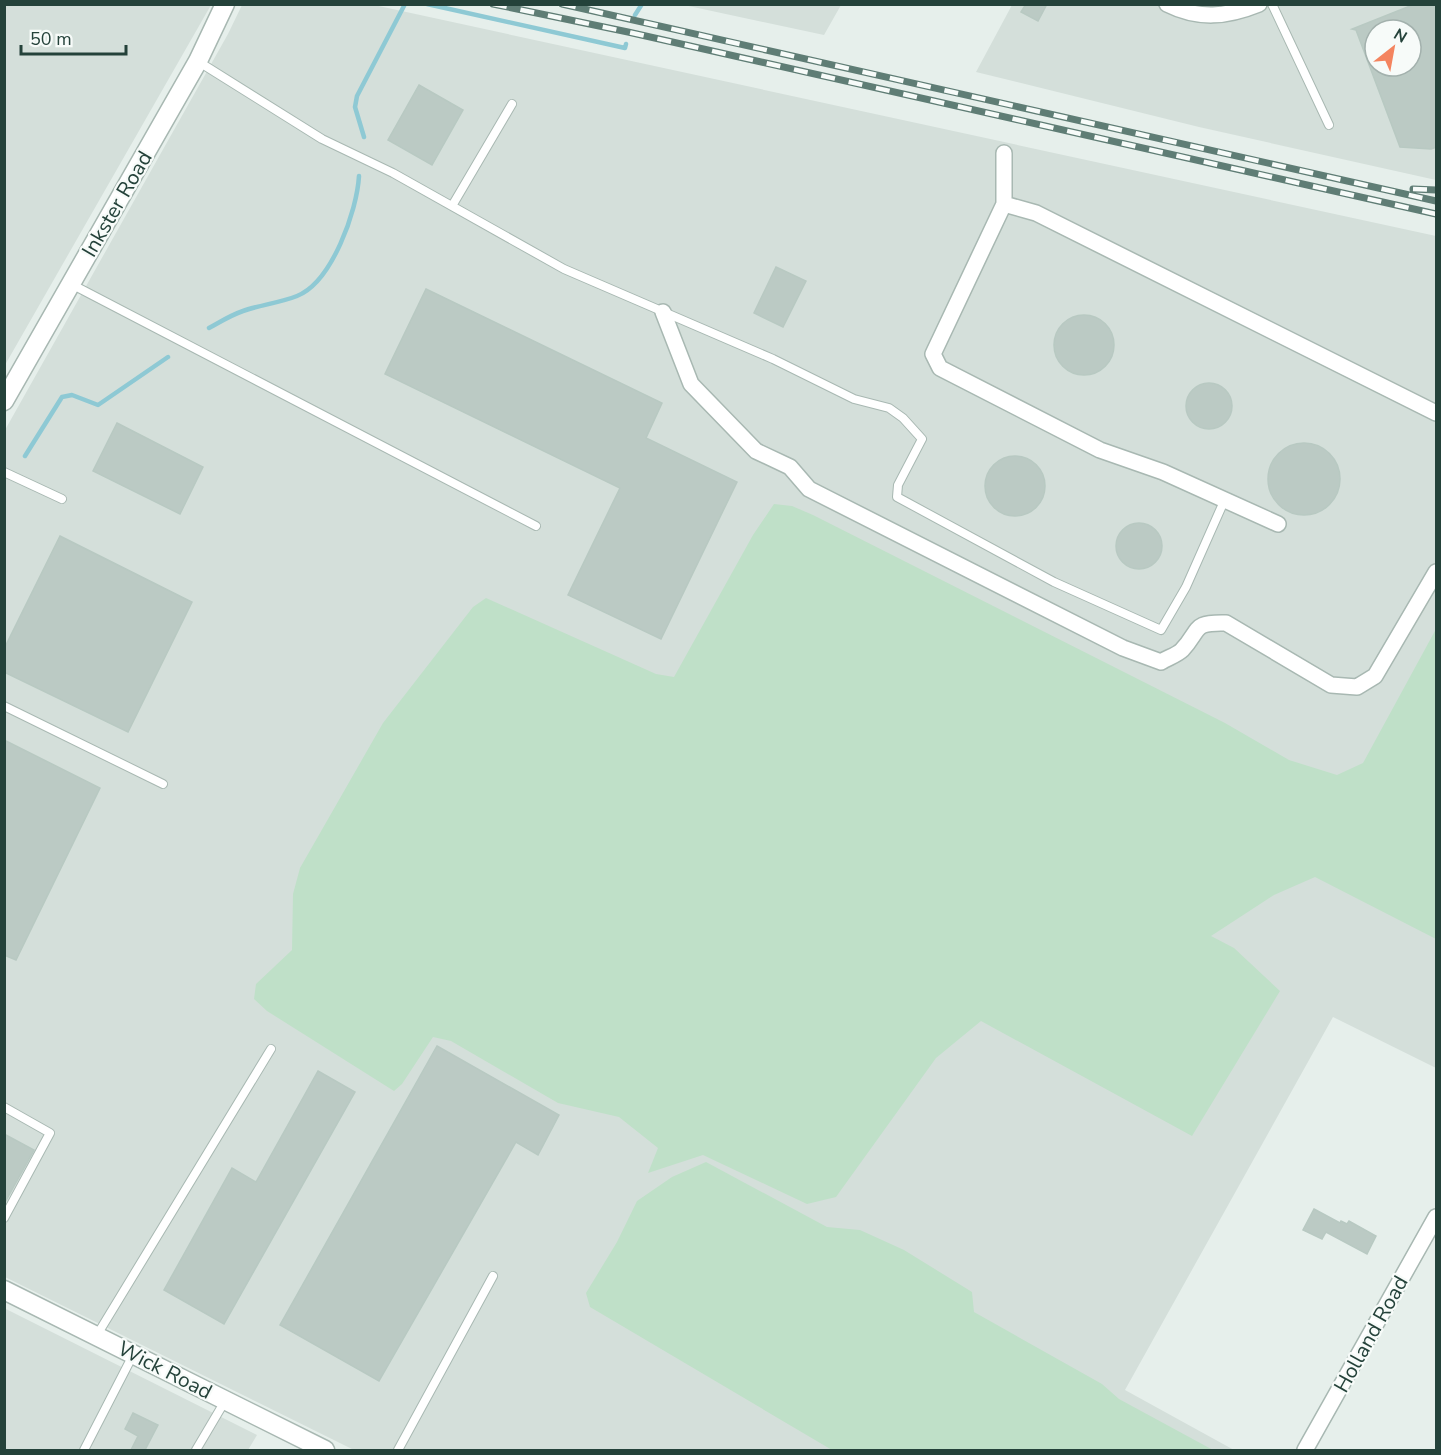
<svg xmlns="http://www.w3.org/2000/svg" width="1441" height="1455" font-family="'Nunito Sans',sans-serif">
<rect width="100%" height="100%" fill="#e6efeb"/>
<path fill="#d4dfda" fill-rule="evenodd" d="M 5,4 L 211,5 L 5,365 L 4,5 Z
M 242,5 L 374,5 L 1436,236 L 1436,1068 L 1333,1017 L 1125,1390 L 1234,1450 L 354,1450 L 5,1277 L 5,430 L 228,34 Z
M 684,5 L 841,5 L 824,35 Z
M 1012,5 L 1436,5 L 1436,180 L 1199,127 L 976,72 ZM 1375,30 L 1411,30 L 1411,66 L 1375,66 Z
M 4,1308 L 257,1435 L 248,1450 L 5,1450 Z"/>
<path fill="#bfe0c8" d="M 774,504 L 792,506 L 813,515 L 1225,723 L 1289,760 L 1337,775 L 1363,763 L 1436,629 L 1436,939 L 1315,877 L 1274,895 L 1211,936 L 1234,948 L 1280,991 L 1192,1136 L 981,1021 L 936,1058 L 836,1197 L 807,1204 L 703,1155 L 648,1173 L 658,1148 L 619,1117 L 558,1103 L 451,1041 L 433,1037 L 402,1084 L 394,1091 L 267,1011 L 254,999 L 256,984 L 292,950 L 293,894 L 300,868 L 383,723 L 473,607 L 486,598 L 656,674 L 674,677 L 753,535 Z
M 706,1162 L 827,1227 L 860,1230 L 904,1250 L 972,1292 L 974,1312 L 1102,1384 L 1119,1399 L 1213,1450 L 832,1450 L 590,1307 L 586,1293 L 617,1242 L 637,1201 L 672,1177 Z"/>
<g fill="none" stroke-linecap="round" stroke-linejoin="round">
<path stroke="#8ec9d4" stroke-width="4.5" d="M 427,4 L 625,48 L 626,44
M 635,15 L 642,4
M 364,137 L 355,107 L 357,96 L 405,4
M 209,328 C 220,322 231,315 243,311 C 260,305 279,303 297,296 C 332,282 357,211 359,176
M 25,456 L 62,397 L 72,395 L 98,405 L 168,357"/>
</g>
<path fill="#bbcac4" stroke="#b8c9c2" stroke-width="1.5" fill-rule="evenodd" d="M 1026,4 L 1047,4 L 1038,21 L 1021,12 Z
M 1415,4 L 1437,4 L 1437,147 L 1431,149 L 1400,147 L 1356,30 L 1352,29 ZM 1375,30 L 1411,30 L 1411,66 L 1375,66 Z
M 419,85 L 463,110 L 432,165 L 388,140 Z
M 776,267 L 806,281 L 783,327 L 754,313 Z
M 426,289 L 662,403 L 646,438 L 737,482 L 661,639 L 568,595 L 620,488 L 385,374 Z
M1054 345a30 30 0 1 1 60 0a30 30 0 1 1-60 0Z
M1186 406a23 23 0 1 1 46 0a23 23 0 1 1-46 0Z
M 117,423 L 203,467 L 180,514 L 93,471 Z
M1268 479a36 36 0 1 1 72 0a36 36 0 1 1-72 0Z
M985 486a30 30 0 1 1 60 0a30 30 0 1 1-60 0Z
M1116 546a23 23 0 1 1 46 0a23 23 0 1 1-46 0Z
M 60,536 L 192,602 L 128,732 L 4,672 L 4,649 Z
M 4,740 L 100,788 L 16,960 L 4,955 Z
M 437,1046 L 559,1115 L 538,1155 L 516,1142 L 379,1381 L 280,1325 Z
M 318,1071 L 355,1092 L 224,1324 L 164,1290 L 232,1168 L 256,1182 Z
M 4,1134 L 34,1150 L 4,1204 Z
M 1314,1209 L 1340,1223 L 1341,1221 L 1347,1224 L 1349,1221 L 1376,1236 L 1367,1254 L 1326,1232 L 1322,1239 L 1303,1230 Z
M 133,1413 L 158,1425 L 145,1450 L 131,1450 L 138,1436 L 125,1429 Z"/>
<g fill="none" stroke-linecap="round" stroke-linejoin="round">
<g stroke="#a8b8b2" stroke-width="10">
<path id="service" d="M 1272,4 L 1329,125
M 199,62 L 322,139 L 393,173 L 564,269 L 773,359 L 854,399 L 889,408 L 903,418 L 922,439 L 898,485 L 897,497 L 1054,582 L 1161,630 L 1186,587 L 1225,499
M 452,206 L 512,104
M 71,284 L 536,526
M 4,472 L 62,499
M 4,706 L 163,784
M 4,1107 L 50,1133 L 4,1218
M 97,1335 L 271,1049
M 84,1450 L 133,1355
M 196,1450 L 225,1401
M 398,1450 L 493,1276"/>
</g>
<g stroke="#a8b8b2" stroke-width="18">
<path id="minor" d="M 1167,4 C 1199,20 1227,17 1259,4
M 1004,153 L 1004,204 L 1036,213 L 1436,413
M 1004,204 L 933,354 L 940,368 L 1100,450 L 1163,472 L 1278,524
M 663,312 L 691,384 L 756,451 L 790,467 L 809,489 L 1123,648 L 1161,662 C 1167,658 1177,655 1182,650 C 1201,630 1191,622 1226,623 L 1331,685 L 1357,687 L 1375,676 L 1436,572
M 1305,1450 L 1436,1217"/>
</g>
<g stroke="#a8b8b2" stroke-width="21">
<path id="tertiary" d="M 4,401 L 198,61 L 225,4
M 4,1290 L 325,1450"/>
</g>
<use href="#service" stroke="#fff" stroke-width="8"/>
<use href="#minor" stroke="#fff" stroke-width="15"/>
<use href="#tertiary" stroke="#fff" stroke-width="18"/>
<g stroke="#5f7d75" stroke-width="7">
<path id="rail" d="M 493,4 L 628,32 L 1436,214
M 562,4 L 1436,201
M 1413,189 L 1436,190"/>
</g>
<use href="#rail" stroke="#f7fbf9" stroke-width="4.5" stroke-dasharray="14" stroke-linecap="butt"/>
</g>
<g text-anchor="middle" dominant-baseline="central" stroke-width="4.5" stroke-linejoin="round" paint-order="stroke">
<g font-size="21" fill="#24423a" stroke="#f7fbf9">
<text transform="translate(117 204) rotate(-60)">Inkster Road</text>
<text transform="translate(1371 1334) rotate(-61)">Holland Road</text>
<text transform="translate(165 1370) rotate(27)">Wick Road</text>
</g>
</g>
<rect width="1441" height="1455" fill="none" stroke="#24423a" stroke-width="12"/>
<g transform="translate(1393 48) rotate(31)"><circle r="28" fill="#f7fbf9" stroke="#a3b1ad" stroke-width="1.5"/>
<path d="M0-4.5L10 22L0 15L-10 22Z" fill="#f4845f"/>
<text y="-9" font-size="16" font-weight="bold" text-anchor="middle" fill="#24423a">N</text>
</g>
<path d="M21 45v9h105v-9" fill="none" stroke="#24423a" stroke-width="3"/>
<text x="30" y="45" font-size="18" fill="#24423a" stroke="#f7fbf9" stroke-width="4.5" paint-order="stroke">50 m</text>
</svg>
